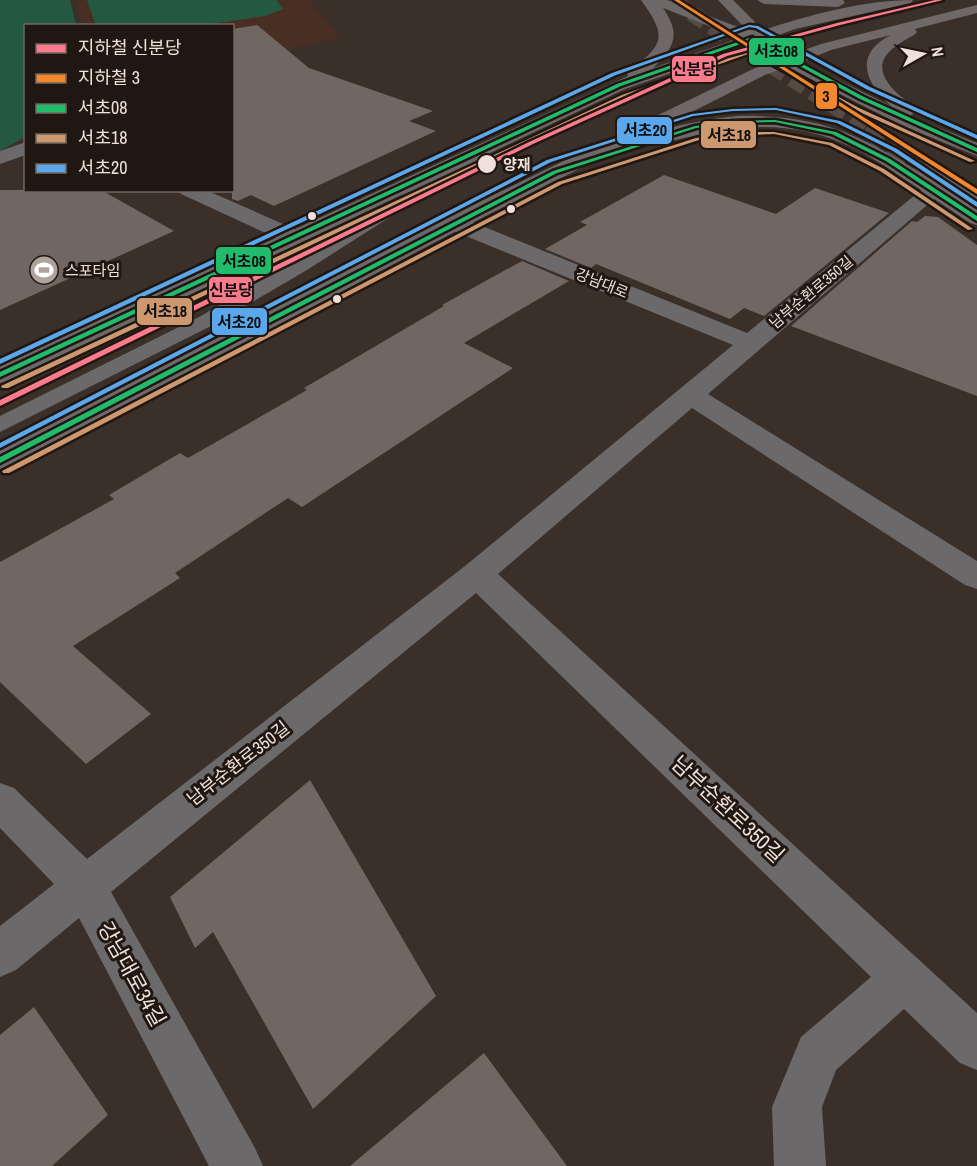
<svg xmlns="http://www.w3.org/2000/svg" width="977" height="1166" font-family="'Archivo Narrow','Noto Sans KR',sans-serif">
<rect width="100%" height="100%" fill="#3b2f29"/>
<path fill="#492f23" d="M 77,0 L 309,0 L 340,38 L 233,60 L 232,26 L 81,25 Z"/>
<path fill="#245941" d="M 0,0 L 70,0 L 76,25 L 26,26 L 25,137 L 0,151 Z
M 87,0 L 276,0 L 283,9 L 265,16 L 204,25 L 96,26 Z"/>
<path fill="#716762" d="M 257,25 L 309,68 L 433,111 L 409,121 L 436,131 L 274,206 L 251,195 L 238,201 L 232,199 L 232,29 Z
M 664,175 L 776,214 L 815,188 L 889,213 L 764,316 L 744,308 L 730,319 L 596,264 L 591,268 L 545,249 L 587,225 L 580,222 Z
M 0,190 L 101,190 L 174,231 L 0,310 Z
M 925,216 L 938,217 L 977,245 L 977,396 L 791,326 L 912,221 L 917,222 Z
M 522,261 L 569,281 L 464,343 L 513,368 L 302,507 L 288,498 L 175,573 L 180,578 L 73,646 L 151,714 L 86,764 L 0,682 L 0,562 L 114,499 L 109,495 L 180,453 L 188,458 L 307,390 L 304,388 L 444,306 L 442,305 Z
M 310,780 L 436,996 L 313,1109 L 213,932 L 195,948 L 170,897 Z
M 34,1007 L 108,1115 L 52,1166 L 0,1166 L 0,1035 Z
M 484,1053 L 567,1166 L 350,1166 Z"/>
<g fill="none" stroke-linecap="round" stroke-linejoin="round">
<path stroke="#564a44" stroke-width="16" stroke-dasharray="16 8" stroke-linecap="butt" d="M 671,0 L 869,129"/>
<path stroke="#564a44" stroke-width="21" stroke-dasharray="21 10" stroke-linecap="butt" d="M 866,128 L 929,169"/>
<path fill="#6c696a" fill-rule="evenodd" d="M 484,146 L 489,148 L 492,151 L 489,154 L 307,270 L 215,324 L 0,432 L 0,416 L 201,316 Z"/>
<path fill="#6c696a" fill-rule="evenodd" d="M 26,142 L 26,155 L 0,164 L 0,151 Z
M 933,184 L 940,186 L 943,190 L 940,194 L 708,394 L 977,561 L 977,589 L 965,585 L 692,408 L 498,574 L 977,1013 L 977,1070 L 960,1063 L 904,1009 L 836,1070 L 822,1107 L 826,1166 L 774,1166 L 772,1107 L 801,1037 L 871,977 L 476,593 L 111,892 L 255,1148 L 263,1166 L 209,1166 L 79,918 L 16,970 L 0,977 L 0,926 L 54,884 L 0,828 L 0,783 L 14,788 L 87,859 L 465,566 L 733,345 L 446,228 L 443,223 L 446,218 L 454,217 L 462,218 L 747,333 L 926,186 Z
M 178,190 L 206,190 L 299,231 L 302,236 L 299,241 L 291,243 L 283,241 L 181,194 Z"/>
<path fill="#6f6a6a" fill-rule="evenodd" d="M 925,178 L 932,180 L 977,210 L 977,225 L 970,223 L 918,188 L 915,184 L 918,180 Z"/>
<path fill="#6e6869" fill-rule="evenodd" d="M 641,0 L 667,0 L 743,29 L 742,25 L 718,0 L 733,0 L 754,21 L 758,32 C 805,16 863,0 913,0 L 911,3 L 795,29 L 765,40 L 790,55 L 821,44 L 977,5 L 977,13 L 915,29 L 917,32 L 914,35 C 884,51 868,66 899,95 C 905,100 912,104 917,111 L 910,116 L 977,143 L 977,156 L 903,126 L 787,67 L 765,75 L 462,228 L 10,467 L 0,469 L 0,448 L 446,218 L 753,69 L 776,60 L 752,45 L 625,89 L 9,381 L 0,383 L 0,365 L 628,76 L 627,74 L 629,71 C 665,44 667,36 641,0 ZM 663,8 L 740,38 L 653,68 C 675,47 681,34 663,8 ZM 891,35 C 853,54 865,83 891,106 L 802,62 L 831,50 Z
M 757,0 L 843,0 L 845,3 L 838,7 L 764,4 Z
M 736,116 C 823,114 861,135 932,180 L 935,184 L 932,188 L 918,188 C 897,175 878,160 856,149 C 785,115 731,126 659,144 L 652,142 L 650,138 C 659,126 719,118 736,116 Z
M 929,163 L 936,165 L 977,191 L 977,206 L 970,204 L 922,173 L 919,169 L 922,165 Z"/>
<g stroke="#211712" stroke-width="5">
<path id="bus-1" d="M 752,37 L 864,97 L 977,148 L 977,152 L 860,99 L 752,40 L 621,86 L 0,377 L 0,372 L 617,84 Z
M 775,120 L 836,132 L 890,159 L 977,216 L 977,221 L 886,161 L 832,134 L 775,122 L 733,123 L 696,128 L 557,173 L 0,463 L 0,457 L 553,171 L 695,126 L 733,121 Z"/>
</g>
<g stroke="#211712" stroke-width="5">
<path id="bus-2" d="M 751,50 L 859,108 L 975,161 L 970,162 L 855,110 L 751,53 L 626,97 L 8,388 L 2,388 L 1,386 L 622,95 Z
M 734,132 L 774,132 L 832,143 L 884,169 L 973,229 L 968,230 L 880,171 L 829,145 L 774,134 L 734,136 L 699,140 L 562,184 L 9,473 L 3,473 L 2,471 L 558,182 L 696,138 Z"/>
</g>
<g stroke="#211712" stroke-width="5">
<path id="bus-3" d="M 749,25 L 758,26 L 870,87 L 977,135 L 977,139 L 866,89 L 756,28 L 749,27 L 616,75 L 0,364 L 0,359 L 612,73 Z
M 776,108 L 840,121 L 897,149 L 977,202 L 977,207 L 893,151 L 837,123 L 776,110 L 733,111 L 693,116 L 551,162 L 0,448 L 0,443 L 547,160 L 692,114 L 733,109 Z"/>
</g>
<use href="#bus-1" fill="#20bc6c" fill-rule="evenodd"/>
<use href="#bus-2" fill="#cd976f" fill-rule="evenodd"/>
<use href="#bus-3" fill="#5aa8eb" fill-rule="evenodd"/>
<g stroke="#211712" stroke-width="5">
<path id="metro-1" d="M 935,0 L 943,0 L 840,25 L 727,56 L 533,144 L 0,406 L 0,400 L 529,142 L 723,54 L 837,23 Z"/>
</g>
<g stroke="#211712" stroke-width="5">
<path id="metro-2" d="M 674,0 L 679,0 L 977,189 L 977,194 Z"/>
</g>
<use href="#metro-1" fill="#fb7b8c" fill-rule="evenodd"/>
<use href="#metro-2" fill="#f3872d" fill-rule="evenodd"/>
</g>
<defs>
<g id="stadium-disc" transform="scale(1.5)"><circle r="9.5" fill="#b0a29c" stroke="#211712"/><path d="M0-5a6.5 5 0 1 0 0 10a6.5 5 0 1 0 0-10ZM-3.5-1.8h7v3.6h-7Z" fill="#fff"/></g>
</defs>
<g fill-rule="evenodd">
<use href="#stadium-disc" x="44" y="270"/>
</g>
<g fill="#efe0da" stroke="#211712" stroke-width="2">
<circle cx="487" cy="164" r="10"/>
<circle cx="511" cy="209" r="5"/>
<circle cx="312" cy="216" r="5"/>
<circle cx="337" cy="299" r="5"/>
</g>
<g text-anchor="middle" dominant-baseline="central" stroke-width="6" stroke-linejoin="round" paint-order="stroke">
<g font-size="15" font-weight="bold" fill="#efe0da" stroke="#211712" text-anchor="start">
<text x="503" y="164">양재</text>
</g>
<g font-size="15" fill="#efe0da" stroke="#211712" text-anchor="start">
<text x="65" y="270">스포타임</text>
</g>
<g font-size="15" fill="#efe0da" stroke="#211712">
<text transform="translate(602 283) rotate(22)">강남대로</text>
<text transform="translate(811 292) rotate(-40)">남부순환로350길</text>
</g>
<g font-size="18" fill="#efe0da" stroke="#211712">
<text transform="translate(238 763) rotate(-38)">남부순환로350길</text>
</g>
<g font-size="21" fill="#efe0da" stroke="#211712">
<text transform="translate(728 809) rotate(43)">남부순환로350길</text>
<text transform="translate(132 974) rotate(61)">강남대로34길</text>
</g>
</g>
<g stroke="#211712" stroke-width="2">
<rect x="748" y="37" width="57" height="29" rx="6" fill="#20bc6c"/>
<rect x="671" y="55" width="46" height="28" rx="6" fill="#fb7b8c"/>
<rect x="815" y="82" width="23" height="28" rx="6" fill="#f3872d"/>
<rect x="616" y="116" width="57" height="29" rx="6" fill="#5aa8eb"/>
<rect x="700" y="120" width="57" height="29" rx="6" fill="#cd976f"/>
<rect x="215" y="246" width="57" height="29" rx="6" fill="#20bc6c"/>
<rect x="208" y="276" width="45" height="28" rx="6" fill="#fb7b8c"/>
<rect x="136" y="297" width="57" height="29" rx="6" fill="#cd976f"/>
<rect x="211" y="307" width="57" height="29" rx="6" fill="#5aa8eb"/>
</g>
<g font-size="16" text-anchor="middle" font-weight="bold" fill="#111">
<text x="776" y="57">서초08</text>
<text x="694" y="75">신분당</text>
<text x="826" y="102">3</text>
<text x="645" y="136">서초20</text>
<text x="729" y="141">서초18</text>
<text x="244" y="267">서초08</text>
<text x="231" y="296">신분당</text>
<text x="165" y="317">서초18</text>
<text x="239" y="328">서초20</text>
</g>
<rect x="24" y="24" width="210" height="168" fill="#211712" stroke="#736762" stroke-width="1.5"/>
<rect x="36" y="44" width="30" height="9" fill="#fb7b8c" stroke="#736762" stroke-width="1.5"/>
<text x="78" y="54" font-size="18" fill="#efe0da">지하철 신분당</text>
<rect x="36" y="74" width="30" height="9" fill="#f3872d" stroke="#736762" stroke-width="1.5"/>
<text x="78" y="84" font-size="18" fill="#efe0da">지하철 3</text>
<rect x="36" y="104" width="30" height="9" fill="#20bc6c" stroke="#736762" stroke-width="1.5"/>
<text x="78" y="114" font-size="18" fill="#efe0da">서초08</text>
<rect x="36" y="134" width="30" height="9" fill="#cd976f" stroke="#736762" stroke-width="1.5"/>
<text x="78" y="144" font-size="18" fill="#efe0da">서초18</text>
<rect x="36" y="164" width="30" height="9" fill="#5aa8eb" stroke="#736762" stroke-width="1.5"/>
<text x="78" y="174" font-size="18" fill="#efe0da">서초20</text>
<g transform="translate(923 54) rotate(81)" stroke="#211712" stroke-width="4.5" paint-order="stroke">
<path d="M0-4.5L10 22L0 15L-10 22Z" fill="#efe0da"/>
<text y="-9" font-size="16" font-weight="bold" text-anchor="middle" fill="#efe0da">N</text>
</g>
</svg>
